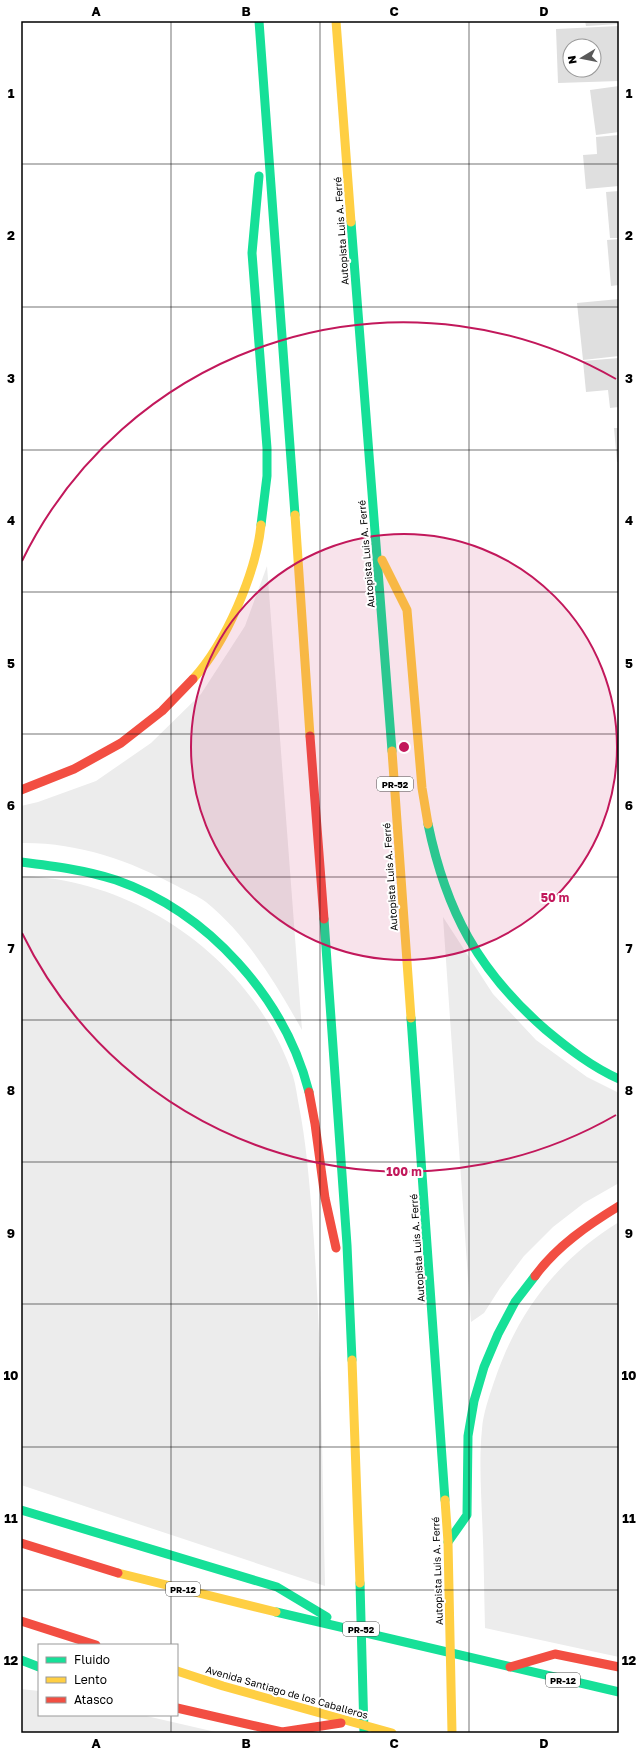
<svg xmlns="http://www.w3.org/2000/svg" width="640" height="1754" font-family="'Golos Text',sans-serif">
<rect width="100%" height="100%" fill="#fff"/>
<path fill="#ececec" d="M 267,566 L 302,1030 C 276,984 248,936 206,902 C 198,896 186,891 177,886 C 129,860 76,842 21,843 L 21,806 L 38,802 L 96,781 L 151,743 L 201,694 L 245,626 Z
M 21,876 C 140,879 255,963 293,1076 C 296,1086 297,1096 299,1106 C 306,1142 309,1178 312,1215 C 322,1338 322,1462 325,1586 L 21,1485 Z
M 443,917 L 493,994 L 536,1040 L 587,1077 L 619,1093 L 619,1183 L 584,1203 L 553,1227 L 524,1256 L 500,1288 L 484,1313 L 471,1322 Z
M 619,1222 L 619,1657 L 485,1628 C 484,1591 484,1554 482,1517 C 481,1488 479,1458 482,1429 C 483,1414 489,1397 494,1382 C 517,1313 557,1260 619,1222 Z
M 21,1689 L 39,1691 L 39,1715 L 142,1715 L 220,1733 L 21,1733 Z"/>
<path fill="#dfdfdf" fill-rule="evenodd" d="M 585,21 L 619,21 L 619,24 L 586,26 Z
M 619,26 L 619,81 L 558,83 L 556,29 ZM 570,46 L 594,46 L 594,70 L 570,70 Z
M 619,86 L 619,132 L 596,135 L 590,90 Z
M 619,135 L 619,186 L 586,189 L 583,155 L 597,154 L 596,137 Z
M 619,191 L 619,238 L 610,238 L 606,192 Z
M 619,239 L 619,285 L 611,286 L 607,240 Z
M 619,299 L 619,356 L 583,360 L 577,303 Z
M 619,358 L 619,407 L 610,408 L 608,390 L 586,392 L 583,361 Z
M 614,428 L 619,428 L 619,462 L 617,462 Z"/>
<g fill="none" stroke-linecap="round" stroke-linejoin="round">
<path stroke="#16e098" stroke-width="9" d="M 259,21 L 295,515
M 259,176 L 252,253 L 267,448 L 267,476 L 261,525
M 351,222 L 392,751
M 428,824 C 446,911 478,971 546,1030 C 569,1049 592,1067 619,1079
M 21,862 C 53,866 85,870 116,880 C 208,912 285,998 309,1092
M 324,919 L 347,1245 L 352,1360
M 411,1018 L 445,1500
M 21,1510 L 277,1587 L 327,1617
M 448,1542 L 467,1515 L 468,1436 L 474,1401 L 484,1367 L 498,1334 L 515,1302 L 535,1276
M 360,1583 L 364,1733
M 276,1612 L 619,1692
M 21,1660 L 39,1667"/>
<path stroke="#ffcf43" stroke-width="9" d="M 336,21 L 351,222
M 295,515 L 310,736
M 382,560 L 407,610 L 422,788 L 428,824
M 193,679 C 226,643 256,573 261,525
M 392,751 L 411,1018
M 352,1360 L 360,1583
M 445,1500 L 448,1542 L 452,1733
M 118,1573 L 276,1612
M 177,1671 L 223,1686 L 392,1733"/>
<path stroke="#f24e42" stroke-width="9" d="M 310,736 L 324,919
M 21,790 L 74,769 L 121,743 L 162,711 L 193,679
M 309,1092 L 315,1124 L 325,1198 L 336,1248
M 535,1276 C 557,1246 588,1225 619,1206
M 21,1543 L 118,1573
M 21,1621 L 96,1645
M 510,1667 L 555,1654 L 619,1667
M 177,1708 L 282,1732 L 341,1723"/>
</g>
<path fill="none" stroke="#000" stroke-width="1" stroke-opacity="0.55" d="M 171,21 L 171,1645M 320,21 L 320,1733M 469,21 L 469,1733M 21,164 L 619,164M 21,307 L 619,307M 21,450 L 619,450M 21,592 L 619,592M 21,734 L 619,734M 21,877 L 619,877M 21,1020 L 619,1020M 21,1162 L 619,1162M 21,1304 L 619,1304M 21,1447 L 619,1447M 21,1590 L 619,1590M 171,1715 L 171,1733"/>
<circle cx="404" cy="747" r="213" fill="#c2185b" fill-opacity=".12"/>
<g fill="none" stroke="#c2185b" stroke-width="2">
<circle cx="404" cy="747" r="213"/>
<path d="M616 1115A425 425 0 0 1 22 933M22 561A425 425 0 0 1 616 379"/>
</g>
<g text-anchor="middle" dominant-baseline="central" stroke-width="4" stroke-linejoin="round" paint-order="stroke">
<g fill="#fff" stroke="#4c4c4c" stroke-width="1">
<rect x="377" y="777" width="36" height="14" rx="3"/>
<rect x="166" y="1582" width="34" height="14" rx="3"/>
<rect x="343" y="1622" width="36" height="14" rx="3"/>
<rect x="546" y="1673" width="34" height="14" rx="3"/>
</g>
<g font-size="9" font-weight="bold" fill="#000">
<text x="395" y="784">PR-52</text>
<text x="183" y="1589">PR-12</text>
<text x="361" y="1629">PR-52</text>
<text x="563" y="1680">PR-12</text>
</g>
<g font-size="10" fill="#000" stroke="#fff">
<text transform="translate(341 231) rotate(-94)">Autopista Luis A. Ferré</text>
<text transform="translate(366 554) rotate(-95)">Autopista Luis A. Ferré</text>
<text transform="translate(390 877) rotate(-94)">Autopista Luis A. Ferré</text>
<text transform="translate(417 1248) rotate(-94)">Autopista Luis A. Ferré</text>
<text transform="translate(437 1571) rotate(-92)">Autopista Luis A. Ferré</text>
<text transform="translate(287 1692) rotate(16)">Avenida Santiago de los Caballeros</text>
</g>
</g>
<circle cx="404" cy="747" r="6" fill="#c2185b" stroke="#fff" stroke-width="2"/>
<g font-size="12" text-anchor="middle" font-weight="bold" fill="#c2185b" stroke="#fff" stroke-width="4" stroke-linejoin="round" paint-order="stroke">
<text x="555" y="902">50 m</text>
<text x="404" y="1176">100 m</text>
</g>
<rect width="640" height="1754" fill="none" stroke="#ffffff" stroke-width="44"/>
<rect x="38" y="1644" width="140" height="72" fill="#ffffff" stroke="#999999"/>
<rect x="46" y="1657" width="20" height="6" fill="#16e098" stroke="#999999"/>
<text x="74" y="1664" font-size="12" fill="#000000">Fluido</text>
<rect x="46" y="1677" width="20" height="6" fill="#ffcf43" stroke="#999999"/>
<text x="74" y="1684" font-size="12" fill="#000000">Lento</text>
<rect x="46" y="1697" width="20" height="6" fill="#f24e42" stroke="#999999"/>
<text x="74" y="1704" font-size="12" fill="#000000">Atasco</text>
<g transform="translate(582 58) rotate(260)"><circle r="19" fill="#ffffff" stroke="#999999"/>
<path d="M0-3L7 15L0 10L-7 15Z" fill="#595959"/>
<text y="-6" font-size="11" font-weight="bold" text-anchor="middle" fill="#000000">N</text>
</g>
<rect x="22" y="22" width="596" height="1710" fill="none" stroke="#000" stroke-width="1.5"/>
<g font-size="13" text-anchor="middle" font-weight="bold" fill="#000">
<text x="96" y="16">A</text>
<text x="246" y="16">B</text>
<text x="394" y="16">C</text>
<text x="544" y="16">D</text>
<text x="11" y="98">1</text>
<text x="629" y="98">1</text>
<text x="11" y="240">2</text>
<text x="629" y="240">2</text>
<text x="11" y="383">3</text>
<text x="629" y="383">3</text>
<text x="11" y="525">4</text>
<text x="629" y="525">4</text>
<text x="11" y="668">5</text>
<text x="629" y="668">5</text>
<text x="11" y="810">6</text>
<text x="629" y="810">6</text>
<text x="11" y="953">7</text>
<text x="629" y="953">7</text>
<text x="11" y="1095">8</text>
<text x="629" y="1095">8</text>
<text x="11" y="1238">9</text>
<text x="629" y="1238">9</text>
<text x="11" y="1380">10</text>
<text x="629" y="1380">10</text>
<text x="11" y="1523">11</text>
<text x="629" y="1523">11</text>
<text x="11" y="1665">12</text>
<text x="629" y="1665">12</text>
<text x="96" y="1748">A</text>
<text x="246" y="1748">B</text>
<text x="394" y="1748">C</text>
<text x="544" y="1748">D</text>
</g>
</svg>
